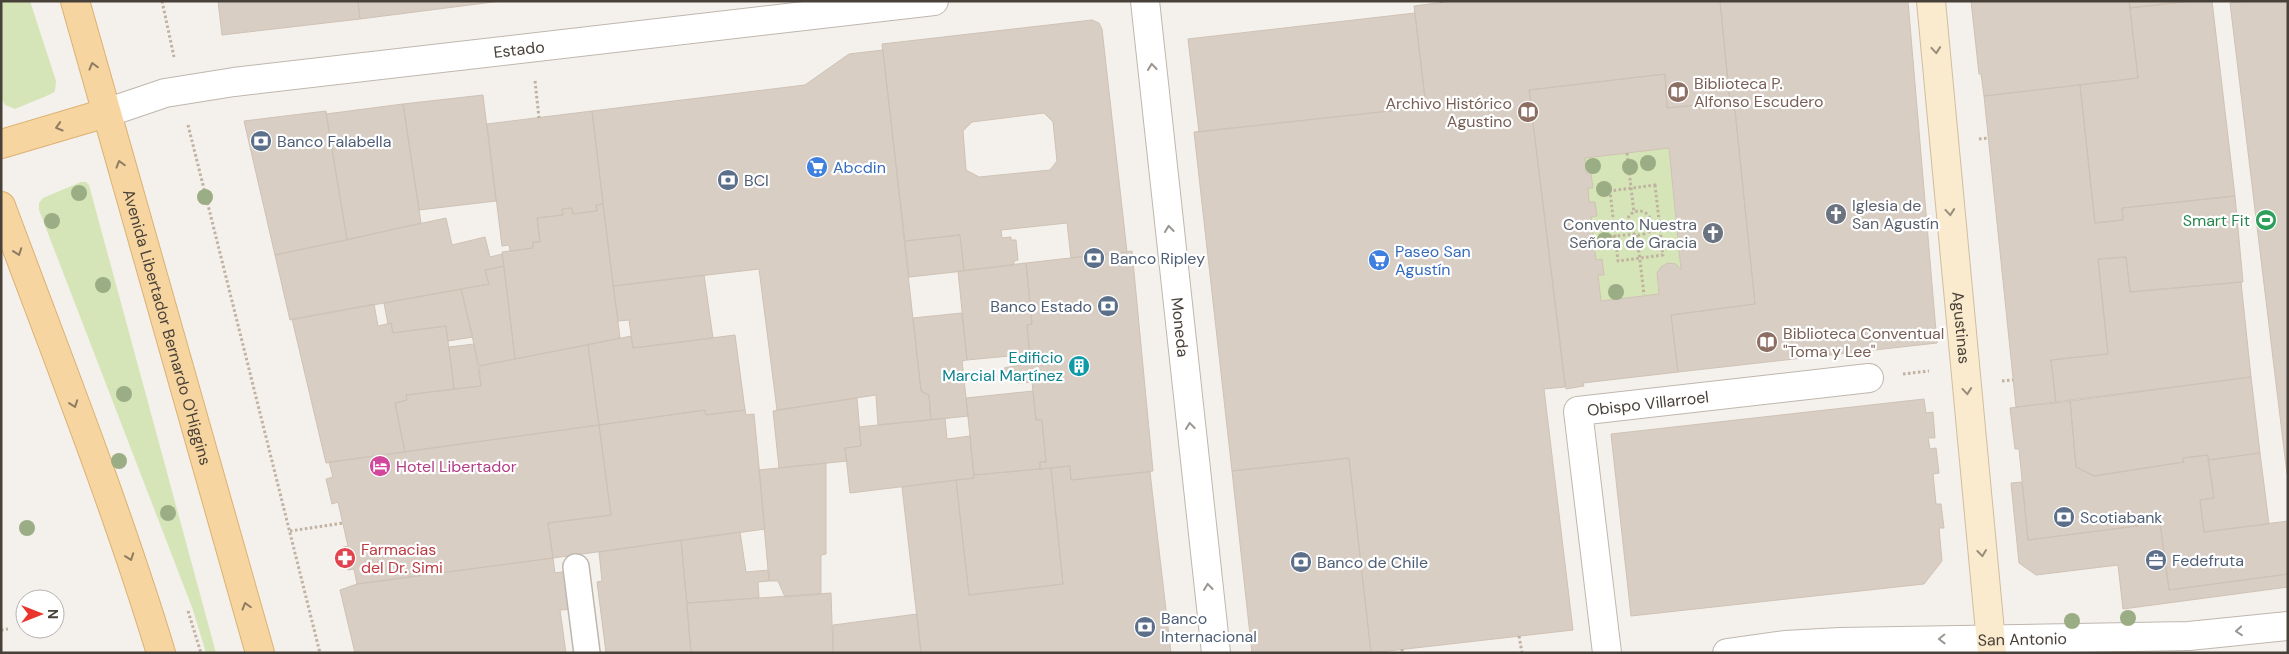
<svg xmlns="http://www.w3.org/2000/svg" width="2289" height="654" font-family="'DM Sans',sans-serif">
<rect width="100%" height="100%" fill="#f4f0eb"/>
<path fill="#d5e5b7" d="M 1,1 L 30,1 L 56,81 L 55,91 L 51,94 L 15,109 L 5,105 L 1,97 Z
M 1669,148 L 1681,270 L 1667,263 C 1654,270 1657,280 1659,294 L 1601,301 L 1598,275 L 1603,275 L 1602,260 L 1596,260 L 1591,217 L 1597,216 L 1589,202 L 1588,188 L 1593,187 L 1591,173 L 1586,173 L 1585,158 Z
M 81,182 L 86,182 L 89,185 L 216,653 L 206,653 L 193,610 L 39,210 L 39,203 L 43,198 Z"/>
<path fill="#d8cec4" stroke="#cfc2b5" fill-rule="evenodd" d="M 218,1 L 358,1 L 360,19 L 222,35 Z
M 358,1 L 501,1 L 360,19 Z
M 1453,1 L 1720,1 L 1730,102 L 1667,108 L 1665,74 L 1529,90 L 1565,387 L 1544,389 L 1573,630 L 1371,653 L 1349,458 L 1232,471 L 1194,132 L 1426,107 L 1414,6 Z
M 1720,1 L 1908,1 L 1937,343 L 1678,372 L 1671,315 L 1755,304 L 1734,101 L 1730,102 Z
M 1971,1 L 2129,1 L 2138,78 L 1984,96 L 1981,74 L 1979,74 Z
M 2129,1 L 2191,1 L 2130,8 Z
M 2191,1 L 2212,1 L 2235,196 L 2122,208 L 2123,220 L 2095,223 L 2080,85 L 2138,78 L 2130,8 Z
M 2247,1 L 2288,1 L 2287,474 L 2230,3 Z
M 1415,13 L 1426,107 L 1199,132 L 1188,39 Z
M 1092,20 L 1099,23 L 1102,29 L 1127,252 L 1071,258 L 1067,223 L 1001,230 L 1002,238 L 1011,237 L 1011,240 L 1016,240 L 1018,260 L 1014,261 L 1014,265 L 964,271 L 960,235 L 905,241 L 882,44 ZM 1044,113 L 1053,122 L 1057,161 L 1050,170 L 979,177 L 966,170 L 963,131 L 972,122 Z
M 883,50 L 921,391 L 929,395 L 931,420 L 878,425 L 876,395 L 777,410 L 759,269 L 613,286 L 592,111 L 805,85 L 849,54 Z
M 1665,74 L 1667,108 L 1734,101 L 1755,304 L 1671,315 L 1678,372 L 1583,383 L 1584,386 L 1566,389 L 1529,90 ZM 1669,148 L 1681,270 L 1676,264 L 1667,263 L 1661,267 L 1657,273 L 1659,294 L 1601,301 L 1598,275 L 1604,275 L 1602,259 L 1596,260 L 1591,217 L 1597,216 L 1595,202 L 1589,202 L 1588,188 L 1593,188 L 1591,173 L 1586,173 L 1585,158 Z
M 2080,85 L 2095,223 L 2123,220 L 2122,208 L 2235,196 L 2243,282 L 2130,292 L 2126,257 L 2098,259 L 2108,354 L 2051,360 L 2056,403 L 2016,407 L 1984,96 Z
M 483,95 L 496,201 L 419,210 L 403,104 Z
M 403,104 L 421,223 L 347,240 L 326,114 Z
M 326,111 L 347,240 L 275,255 L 244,121 Z
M 592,111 L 603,204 L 596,205 L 597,211 L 573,214 L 572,208 L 562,209 L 563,215 L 537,218 L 540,242 L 533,242 L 533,248 L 510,251 L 509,245 L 502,246 L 487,124 Z
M 603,204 L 620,338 L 515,359 L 502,252 L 533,248 L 533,242 L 540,242 L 537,218 L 563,215 L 562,209 L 572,208 L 573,214 L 597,211 L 596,205 Z
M 446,218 L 452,245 L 485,237 L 490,257 L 502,254 L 504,266 L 485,270 L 489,284 L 290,320 L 275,255 Z
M 960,235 L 964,271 L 909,277 L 905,241 Z
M 1132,251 L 1153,471 L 1071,480 L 1070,466 L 1040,469 L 1040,462 L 1046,462 L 1042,420 L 1036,420 L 1032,382 L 1018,383 L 1018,380 L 1005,381 L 1004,368 L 1030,363 L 1027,325 L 1032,324 L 1026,263 Z
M 2126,257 L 2130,292 L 2241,282 L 2251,377 L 2056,403 L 2051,360 L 2108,354 L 2098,259 Z
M 1026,263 L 1032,324 L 1027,325 L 1030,354 L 967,360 L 958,271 Z
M 504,266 L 515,359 L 479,366 L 461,289 L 489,284 L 485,270 Z
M 704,275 L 713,338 L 633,348 L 629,320 L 618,321 L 613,286 Z
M 461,289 L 473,337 L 448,341 L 446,326 L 393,333 L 391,323 L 388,324 L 384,303 Z
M 374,304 L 378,326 L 391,323 L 393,333 L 446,326 L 454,389 L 406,395 L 407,400 L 395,403 L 405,452 L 326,463 L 292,319 Z
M 962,313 L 967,360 L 962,361 L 968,416 L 931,420 L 929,395 L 921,391 L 913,318 Z
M 735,335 L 745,410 L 706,415 L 705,410 L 599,425 L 588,345 L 631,336 L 633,348 Z
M 474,344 L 481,386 L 454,389 L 449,347 Z
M 588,345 L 599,425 L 405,452 L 395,403 L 407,400 L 406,395 L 481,386 L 479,366 Z
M 2251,377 L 2260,453 L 2208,460 L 2208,455 L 2183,458 L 2184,462 L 2094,476 L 2076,467 L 2070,400 Z
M 1033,391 L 1036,420 L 1042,420 L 1046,462 L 1040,462 L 1040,469 L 974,475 L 966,398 Z
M 857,398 L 861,446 L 845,448 L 847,461 L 779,468 L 773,411 Z
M 1924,399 L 1926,413 L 1933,412 L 1935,438 L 1928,438 L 1930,449 L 1936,448 L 1939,473 L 1933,474 L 1936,504 L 1941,504 L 1944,528 L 1939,528 L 1942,561 L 1924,584 L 1631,616 L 1611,434 Z
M 2070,400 L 2076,467 L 2094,476 L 2184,462 L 2183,458 L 2208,455 L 2214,498 L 2200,500 L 2204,532 L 2288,521 L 2288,574 L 2169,590 L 2160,523 L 2028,540 L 2019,449 L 2015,449 L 2010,408 Z
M 705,410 L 706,415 L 745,410 L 746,415 L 754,414 L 765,529 L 553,558 L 548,523 L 611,515 L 599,425 Z
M 945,418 L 947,439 L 970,436 L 974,478 L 850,493 L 845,448 L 861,446 L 859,427 Z
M 599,425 L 611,515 L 548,523 L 553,558 L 357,584 L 354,569 L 348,570 L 343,547 L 348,546 L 338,502 L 332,504 L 326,479 L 333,477 L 329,462 Z
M 2260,453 L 2269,524 L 2204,532 L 2200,500 L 2214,498 L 2208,460 Z
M 1349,458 L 1371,653 L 1252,653 L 1232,471 Z
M 826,463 L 826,554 L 821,555 L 821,594 L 785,597 L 778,581 L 769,581 L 759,470 Z
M 1070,466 L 1071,480 L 1150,472 L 1171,653 L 921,653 L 902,487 L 956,480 L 969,595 L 1063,584 L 1051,468 Z
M 1051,468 L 1063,584 L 969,595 L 956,480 L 974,478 L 974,475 Z
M 2022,482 L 2028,540 L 2160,523 L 2169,590 L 2288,574 L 2288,587 L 2123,609 L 2118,565 L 2036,575 L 2019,563 L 2011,483 Z
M 740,532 L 746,572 L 769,570 L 769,581 L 758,582 L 759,598 L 687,603 L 681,540 Z
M 681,540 L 691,653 L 606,653 L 597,582 L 602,581 L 599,552 Z
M 553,558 L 555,573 L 569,571 L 574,609 L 560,610 L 566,653 L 355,653 L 340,590 L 357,584 Z
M 831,593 L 833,653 L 691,653 L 687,603 Z
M 917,614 L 921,653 L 833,653 L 833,625 Z"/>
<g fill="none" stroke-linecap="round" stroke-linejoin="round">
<g stroke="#bfb7ae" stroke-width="28">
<path id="lane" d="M 576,567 L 587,653"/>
</g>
<g stroke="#bfb7ae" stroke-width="30">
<g id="street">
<path id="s1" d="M 1145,1 L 1216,653"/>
<path id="s2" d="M 106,113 L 165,93 L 234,82 L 934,1"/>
<path id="s3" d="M 1607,653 L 1578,411 L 1869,378"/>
<path id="s4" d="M 1727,653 L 1785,645 L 1840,642 L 2189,636 L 2288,626"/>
</g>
</g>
<g stroke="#d0be9e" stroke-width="30">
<g id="secondary">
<path id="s5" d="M 1931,1 L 1992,653"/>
</g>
</g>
<g stroke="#dcb171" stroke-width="30">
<g id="primary">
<path id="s6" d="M 75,1 L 260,653"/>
<path d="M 1,144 L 106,113"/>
<path d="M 1,206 C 56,354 115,502 161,653"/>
</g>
</g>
<path stroke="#c0b1a0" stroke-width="3" stroke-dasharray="2.5 2.5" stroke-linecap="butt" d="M 162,1 L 174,57
M 1441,1 L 1441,3
M 535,81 L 539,118
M 188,125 L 320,653
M 1979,139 L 1988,138
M 1627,153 L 1634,213
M 1655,185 L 1663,255 L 1618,261 L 1610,191 Z
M1627 223a12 12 0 1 1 24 0a12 12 0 1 1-24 0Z
M 1648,232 L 1677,228
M 1637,235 L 1644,295
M 1593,239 L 1633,234
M 1903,374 L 1929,371
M 2002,381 L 2013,380
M 290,531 L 343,523
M 188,611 L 201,653
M 1,630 L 8,629
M 1519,636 L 1522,653
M 1402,649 L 1402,653"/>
<use href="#lane" stroke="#fff" stroke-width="25"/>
<use href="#street" stroke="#fff" stroke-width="28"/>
<use href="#secondary" stroke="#fbebce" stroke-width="28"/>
<use href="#primary" stroke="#f7d5a1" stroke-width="28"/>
</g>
<g fill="#9bad84">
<circle cx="1648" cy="163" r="8"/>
<circle cx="1593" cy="166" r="8"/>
<circle cx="1630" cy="167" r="8"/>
<circle cx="1604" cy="189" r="8"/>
<circle cx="79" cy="193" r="8"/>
<circle cx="205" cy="197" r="8"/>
<circle cx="52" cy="221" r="8"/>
<circle cx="1605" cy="240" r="8"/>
<circle cx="103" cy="285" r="8"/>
<circle cx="1616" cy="292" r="8"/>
<circle cx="124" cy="394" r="8"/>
<circle cx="119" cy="461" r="8"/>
<circle cx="168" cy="513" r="8"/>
<circle cx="27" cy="528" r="8"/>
<circle cx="2128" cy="618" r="8"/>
<circle cx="2072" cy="621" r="8"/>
</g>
<defs><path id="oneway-chevron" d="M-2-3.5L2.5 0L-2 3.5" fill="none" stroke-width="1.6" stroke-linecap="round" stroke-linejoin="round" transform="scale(1.25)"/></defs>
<g stroke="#998e7c">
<use href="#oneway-chevron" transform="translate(1936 50) rotate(85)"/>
<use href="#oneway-chevron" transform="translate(1950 212) rotate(85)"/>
<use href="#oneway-chevron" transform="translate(1967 391) rotate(85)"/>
<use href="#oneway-chevron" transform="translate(1982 553) rotate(84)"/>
</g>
<g stroke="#8e7c63">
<use href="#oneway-chevron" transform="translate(93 66) rotate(-105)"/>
<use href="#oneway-chevron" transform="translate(59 127) rotate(163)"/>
<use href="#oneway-chevron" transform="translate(120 164) rotate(-106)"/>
<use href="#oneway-chevron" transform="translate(18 252) rotate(70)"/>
<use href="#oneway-chevron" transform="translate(74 404) rotate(70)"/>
<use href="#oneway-chevron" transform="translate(130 557) rotate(70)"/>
<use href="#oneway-chevron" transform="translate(246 606) rotate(-106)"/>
</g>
<g stroke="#9a9692">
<use href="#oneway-chevron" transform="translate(1152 67) rotate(-96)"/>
<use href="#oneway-chevron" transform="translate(1169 229) rotate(-96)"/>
<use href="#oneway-chevron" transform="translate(1190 426) rotate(-97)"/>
<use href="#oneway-chevron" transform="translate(1208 587) rotate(-97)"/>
<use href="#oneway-chevron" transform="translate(2239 631) rotate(175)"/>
<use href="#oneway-chevron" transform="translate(1942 639) rotate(179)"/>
</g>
<defs>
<g id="library-disc" transform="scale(1.125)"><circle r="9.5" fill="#8d6e63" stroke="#fff"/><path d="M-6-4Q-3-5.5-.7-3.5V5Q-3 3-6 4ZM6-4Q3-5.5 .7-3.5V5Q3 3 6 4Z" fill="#fff"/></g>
<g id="bank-disc" transform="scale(1.125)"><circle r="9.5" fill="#5c6f8a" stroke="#fff"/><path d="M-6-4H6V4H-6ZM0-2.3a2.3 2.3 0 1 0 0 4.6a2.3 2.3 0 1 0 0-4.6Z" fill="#fff"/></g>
<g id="supermarket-disc" transform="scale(1.125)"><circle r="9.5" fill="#3f7fe0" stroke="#fff"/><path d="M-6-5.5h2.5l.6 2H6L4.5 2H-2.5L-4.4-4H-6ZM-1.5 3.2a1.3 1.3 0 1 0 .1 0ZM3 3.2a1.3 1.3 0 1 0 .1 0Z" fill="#fff"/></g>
<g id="church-disc" transform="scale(1.125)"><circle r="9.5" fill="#6b7280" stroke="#fff"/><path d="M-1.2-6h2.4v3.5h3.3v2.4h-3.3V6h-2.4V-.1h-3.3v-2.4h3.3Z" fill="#fff"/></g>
<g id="stadium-disc" transform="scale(1.125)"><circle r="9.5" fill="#2e9e5b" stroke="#fff"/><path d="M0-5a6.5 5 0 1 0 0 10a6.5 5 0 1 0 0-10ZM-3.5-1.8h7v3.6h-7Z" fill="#fff"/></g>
<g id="building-disc" transform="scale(1.125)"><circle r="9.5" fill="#0f9aa8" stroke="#fff"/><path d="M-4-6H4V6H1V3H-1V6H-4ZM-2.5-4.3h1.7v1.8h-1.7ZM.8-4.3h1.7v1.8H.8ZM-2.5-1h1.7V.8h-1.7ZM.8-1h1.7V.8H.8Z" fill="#fff"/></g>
<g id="hotel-disc" transform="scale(1.125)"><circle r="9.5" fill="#d1479c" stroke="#fff"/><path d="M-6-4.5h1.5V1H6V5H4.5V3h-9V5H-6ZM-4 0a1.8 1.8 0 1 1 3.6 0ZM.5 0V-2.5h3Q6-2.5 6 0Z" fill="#fff"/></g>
<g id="pharmacy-disc" transform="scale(1.125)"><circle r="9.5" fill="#e0444e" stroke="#fff"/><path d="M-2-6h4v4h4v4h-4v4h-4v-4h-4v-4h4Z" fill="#fff"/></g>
<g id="office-disc" transform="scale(1.125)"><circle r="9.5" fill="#5c6f8a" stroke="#fff"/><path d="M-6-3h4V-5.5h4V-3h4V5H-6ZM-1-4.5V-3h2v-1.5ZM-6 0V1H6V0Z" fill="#fff"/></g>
</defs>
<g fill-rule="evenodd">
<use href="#library-disc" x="1678" y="92"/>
<use href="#library-disc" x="1528" y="112"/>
<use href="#bank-disc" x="261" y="141"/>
<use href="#supermarket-disc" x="817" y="167"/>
<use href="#bank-disc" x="728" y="180"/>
<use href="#church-disc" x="1836" y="214"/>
<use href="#stadium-disc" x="2266" y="220"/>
<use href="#church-disc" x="1713" y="233"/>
<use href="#bank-disc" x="1094" y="258"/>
<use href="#supermarket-disc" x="1379" y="260"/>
<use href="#bank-disc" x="1108" y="306"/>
<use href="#library-disc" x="1767" y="342"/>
<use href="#building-disc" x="1079" y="366"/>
<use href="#hotel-disc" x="380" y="466"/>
<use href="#bank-disc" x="2064" y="517"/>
<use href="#pharmacy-disc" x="345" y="558"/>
<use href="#office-disc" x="2156" y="560"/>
<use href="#bank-disc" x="1301" y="562"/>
<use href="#bank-disc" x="1145" y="627"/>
</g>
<g text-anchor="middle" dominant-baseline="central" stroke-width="4.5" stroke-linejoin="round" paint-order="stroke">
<g font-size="16" fill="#484139" stroke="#fff">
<text stroke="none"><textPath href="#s2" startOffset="419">Estado</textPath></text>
<text stroke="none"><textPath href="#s6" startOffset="339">Avenida Libertador Bernardo O'Higgins</textPath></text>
<text stroke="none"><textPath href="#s1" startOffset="328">Moneda</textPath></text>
<text stroke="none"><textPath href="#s5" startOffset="328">Agustinas</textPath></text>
<text stroke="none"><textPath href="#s3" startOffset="314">Obispo Villarroel</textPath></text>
<text stroke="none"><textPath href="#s4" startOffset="296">San Antonio</textPath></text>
</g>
<g font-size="16" fill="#785e54" stroke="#fff" text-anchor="start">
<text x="1694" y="83">Biblioteca P.<tspan x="1694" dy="18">Alfonso Escudero</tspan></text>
<text x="1512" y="103" text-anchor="end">Archivo Histórico<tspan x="1512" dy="18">Agustino</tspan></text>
<text x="1783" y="333">Biblioteca Conventual<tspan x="1783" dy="18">"Toma y Lee"</tspan></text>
</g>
<g font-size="16" fill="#4e5e75" stroke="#fff" text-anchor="start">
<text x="277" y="141">Banco Falabella</text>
<text x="744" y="180">BCI</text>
<text x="1110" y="258">Banco Ripley</text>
<text x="1092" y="306" text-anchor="end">Banco Estado</text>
<text x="2080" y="517">Scotiabank</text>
<text x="2172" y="560">Fedefruta</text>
<text x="1317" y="562">Banco de Chile</text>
<text x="1161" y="618">Banco<tspan x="1161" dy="18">Internacional</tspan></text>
</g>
<g font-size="16" fill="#366cbe" stroke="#fff" text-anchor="start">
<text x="833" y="167">Abcdin</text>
<text x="1395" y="251">Paseo San<tspan x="1395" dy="18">Agustín</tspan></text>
</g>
<g font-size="16" fill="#5b616d" stroke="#fff" text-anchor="start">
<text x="1852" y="205">Iglesia de<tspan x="1852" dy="18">San Agustín</tspan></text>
<text x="1697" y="224" text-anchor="end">Convento Nuestra<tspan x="1697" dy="18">Señora de Gracia</tspan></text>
</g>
<g font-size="16" fill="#27864d" stroke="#fff" text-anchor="end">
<text x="2250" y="220">Smart Fit</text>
</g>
<g font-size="16" fill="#0d838f" stroke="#fff" text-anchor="end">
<text x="1063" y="357">Edificio<tspan x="1063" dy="18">Marcial Martínez</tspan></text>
</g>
<g font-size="16" fill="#b23c85" stroke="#fff" text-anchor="start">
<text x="396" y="466">Hotel Libertador</text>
</g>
<g font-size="16" fill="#be3a42" stroke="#fff" text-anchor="start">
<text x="361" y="549">Farmacias<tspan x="361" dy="18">del Dr. Simi</tspan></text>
</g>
</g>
<rect width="2289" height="654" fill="none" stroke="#484139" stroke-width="5"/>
<g transform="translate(40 614) rotate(90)"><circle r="24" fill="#ffffff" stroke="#b6b3b0"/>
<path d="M0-4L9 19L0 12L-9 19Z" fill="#ea352c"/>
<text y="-8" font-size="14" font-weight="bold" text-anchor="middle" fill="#484139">N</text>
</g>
</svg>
